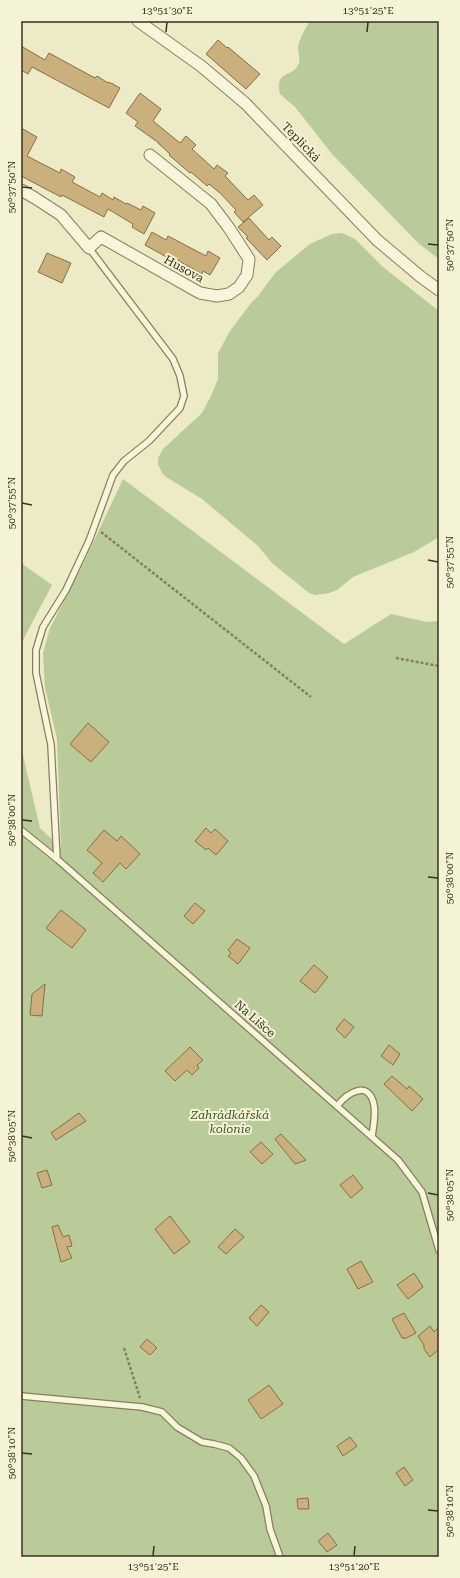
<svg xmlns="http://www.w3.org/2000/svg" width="460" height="1578" font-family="'Roboto Serif',serif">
<rect width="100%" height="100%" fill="#edebc6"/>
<path fill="#bacb9a" d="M 310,21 L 439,21 L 439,259 L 419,244 L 332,154 L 295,107 L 280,94 C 274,69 293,79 299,63 C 300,58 298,52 298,47 C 300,38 305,29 310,21 Z
M 342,233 L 355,239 L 383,267 L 439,311 L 439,537 L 414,552 L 353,577 L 337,590 L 329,593 L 316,595 L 309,593 L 272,563 L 257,545 L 202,499 L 166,477 L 162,473 L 158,464 L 158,458 L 163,449 L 202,413 L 211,396 L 218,379 L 218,353 L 230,331 L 251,303 L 258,296 L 276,272 L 310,244 L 332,234 Z
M 123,479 L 344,644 L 391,614 L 427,622 L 439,621 L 439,1557 L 21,1557 L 21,812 L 23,813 L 21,810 L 21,747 L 40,828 L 61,848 L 57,739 L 45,688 L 43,653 L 50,628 L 84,562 Z
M 21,563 L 52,585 L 21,644 Z"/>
<path fill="#cab07d" stroke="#876e43" d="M 218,40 L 227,48 L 228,47 L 260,74 L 246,89 L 206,54 Z
M 21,46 L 45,60 L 49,53 L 95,78 L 97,76 L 108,83 L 108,82 L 113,84 L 120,88 L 109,108 L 32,67 L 28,74 L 21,70 Z
M 140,93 L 161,109 L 153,121 L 180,143 L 186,136 L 196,145 L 192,149 L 214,169 L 217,165 L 228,173 L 225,176 L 248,200 L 254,195 L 263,205 L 243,222 L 234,212 L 236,210 L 220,193 L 209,184 L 207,186 L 191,172 L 190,173 L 169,155 L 170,154 L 158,143 L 159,143 L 135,126 L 138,122 L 126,113 Z
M 21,128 L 37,137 L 27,156 L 60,173 L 61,169 L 75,177 L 72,182 L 100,197 L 102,193 L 113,200 L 114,197 L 126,204 L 127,203 L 141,210 L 143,206 L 155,213 L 144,234 L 132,227 L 133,224 L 108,209 L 104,217 L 62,195 L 61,197 L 21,176 Z
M 249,218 L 269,240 L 272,237 L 281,246 L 267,260 L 246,238 L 248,237 L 238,227 Z
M 152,232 L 166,240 L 168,236 L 206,256 L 208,251 L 220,258 L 210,275 L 203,271 L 202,274 L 172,257 L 170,259 L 145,245 Z
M 47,253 L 71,263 L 62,283 L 38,272 Z
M 88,723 L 109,742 L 91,762 L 70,744 Z
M 206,828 L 211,833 L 215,829 L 228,841 L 216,855 L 208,848 L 206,850 L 195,841 Z
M 104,830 L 117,841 L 121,836 L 140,854 L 126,869 L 120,863 L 103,882 L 93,873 L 102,863 L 87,850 Z
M 195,903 L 205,911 L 193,924 L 184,916 Z
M 61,910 L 86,930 L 72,948 L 46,928 Z
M 237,939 L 250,948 L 238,964 L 228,956 L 231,953 L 228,950 Z
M 314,965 L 328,977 L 315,993 L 300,981 Z
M 45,984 L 42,1016 L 30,1015 L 32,994 Z
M 344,1019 L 354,1027 L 345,1038 L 336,1029 Z
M 389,1045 L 400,1054 L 393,1065 L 381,1056 Z
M 190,1047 L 203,1060 L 197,1065 L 199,1068 L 192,1075 L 187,1070 L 175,1081 L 165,1071 Z
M 392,1076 L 407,1089 L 409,1086 L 423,1099 L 412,1111 L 384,1084 Z
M 79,1113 L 86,1121 L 56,1140 L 51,1133 Z
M 281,1134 L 306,1160 L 295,1164 L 275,1139 Z
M 261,1142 L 273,1154 L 262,1164 L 250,1152 Z
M 47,1170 L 52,1185 L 42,1188 L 37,1173 Z
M 353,1175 L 363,1188 L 351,1198 L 340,1185 Z
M 170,1216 L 190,1242 L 174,1254 L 155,1229 Z
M 58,1225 L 63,1237 L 69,1235 L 72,1246 L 67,1247 L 72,1258 L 61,1262 L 52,1227 Z
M 235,1229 L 244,1237 L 226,1254 L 218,1247 Z
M 361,1261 L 373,1282 L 358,1289 L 347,1269 Z
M 414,1273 L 423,1287 L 408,1299 L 397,1285 Z
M 261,1305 L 269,1312 L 257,1326 L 249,1318 Z
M 404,1313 L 416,1333 L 404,1339 L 403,1337 L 402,1338 L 392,1319 Z
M 430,1326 L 434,1332 L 439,1327 L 439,1349 L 430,1357 L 424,1349 L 424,1345 L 418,1336 Z
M 147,1339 L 157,1348 L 150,1355 L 140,1347 Z
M 269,1385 L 283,1404 L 261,1419 L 248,1400 Z
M 350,1437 L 357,1446 L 343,1456 L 337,1446 Z
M 404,1467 L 413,1480 L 405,1486 L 396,1473 Z
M 308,1498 L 309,1509 L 298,1509 L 297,1499 Z
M 328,1533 L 337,1545 L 327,1552 L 318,1541 Z"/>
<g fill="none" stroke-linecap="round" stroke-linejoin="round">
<g stroke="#887e5c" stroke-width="8">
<path id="service" d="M 21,830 L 57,859 L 398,1160 L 422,1192 L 439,1250
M 57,859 L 51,745 L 36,673 L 36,650 L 43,627 L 66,590 L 89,541 L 113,475 L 124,461 L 149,441 L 180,408 L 184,396 L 180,376 L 173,359 L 89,248
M 337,1106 C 347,1093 369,1079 374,1105 C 376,1115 373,1127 372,1137
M 21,1396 L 142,1407 L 162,1412 L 177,1427 L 202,1442 L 214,1444 L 229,1448 L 241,1458 L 254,1476 L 266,1506 L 270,1529 L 280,1557"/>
</g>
<g stroke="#887e5c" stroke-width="13">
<path id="minor" d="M 138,21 L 201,66 L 245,103 L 377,240 L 421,277 L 439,290
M 21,190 L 35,198 L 61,215 L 89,248 L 101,237 L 200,293 L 217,296 L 229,294 L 239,287 L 247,275 L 249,259 L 229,228 L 211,204 L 150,155"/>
</g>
<path stroke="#887e5c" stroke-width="2.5" stroke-dasharray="3 2" stroke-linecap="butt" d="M 101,532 L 311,697
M 396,658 L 439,666
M 124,1348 L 140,1398"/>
<use href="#service" stroke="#f8f6da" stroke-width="5.5"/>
<use href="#minor" stroke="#f8f6da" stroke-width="11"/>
</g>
<path fill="none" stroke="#393220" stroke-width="1.5" d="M 166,32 L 167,22M 367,32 L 368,22M 22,187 L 32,188M 428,244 L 438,245M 22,503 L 32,505M 428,560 L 438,562M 22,820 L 32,821M 428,877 L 438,878M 22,1136 L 32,1138M 428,1193 L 438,1195M 22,1453 L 32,1454M 428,1510 L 438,1511M 153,1556 L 154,1546M 354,1556 L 355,1546"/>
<g text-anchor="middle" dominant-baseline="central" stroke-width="4" stroke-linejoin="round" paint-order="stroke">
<g font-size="12" fill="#393220" stroke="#f5f3d6">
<text transform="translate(301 142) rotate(46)">Teplická</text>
<text transform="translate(184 269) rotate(29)">Husova</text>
<text transform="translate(255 1019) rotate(41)">Na Lišce</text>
</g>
<g font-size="12" font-style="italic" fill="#3e5527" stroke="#f5f3d6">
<text x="230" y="1115">Zahrádkářská<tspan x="230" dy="14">kolonie</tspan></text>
</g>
</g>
<rect width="460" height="1578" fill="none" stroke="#f5f3d6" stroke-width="44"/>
<rect x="22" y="22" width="416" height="1534" fill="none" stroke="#393220" stroke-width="1.5"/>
<g font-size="10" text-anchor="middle" fill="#393220">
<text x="167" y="14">13°51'30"E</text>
<text x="368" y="14">13°51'25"E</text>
<text transform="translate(11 187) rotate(-90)" y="4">50°37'50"N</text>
<text transform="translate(449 245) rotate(-90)" y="4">50°37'50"N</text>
<text transform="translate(11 503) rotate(-90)" y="4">50°37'55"N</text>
<text transform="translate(449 562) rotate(-90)" y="4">50°37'55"N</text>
<text transform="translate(11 820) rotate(-90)" y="4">50°38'00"N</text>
<text transform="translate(449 878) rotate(-90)" y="4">50°38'00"N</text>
<text transform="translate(11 1136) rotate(-90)" y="4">50°38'05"N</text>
<text transform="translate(449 1195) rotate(-90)" y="4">50°38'05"N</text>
<text transform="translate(11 1453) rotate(-90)" y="4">50°38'10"N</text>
<text transform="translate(449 1511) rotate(-90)" y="4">50°38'10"N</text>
<text x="153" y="1570">13°51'25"E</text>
<text x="354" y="1570">13°51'20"E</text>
</g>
</svg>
